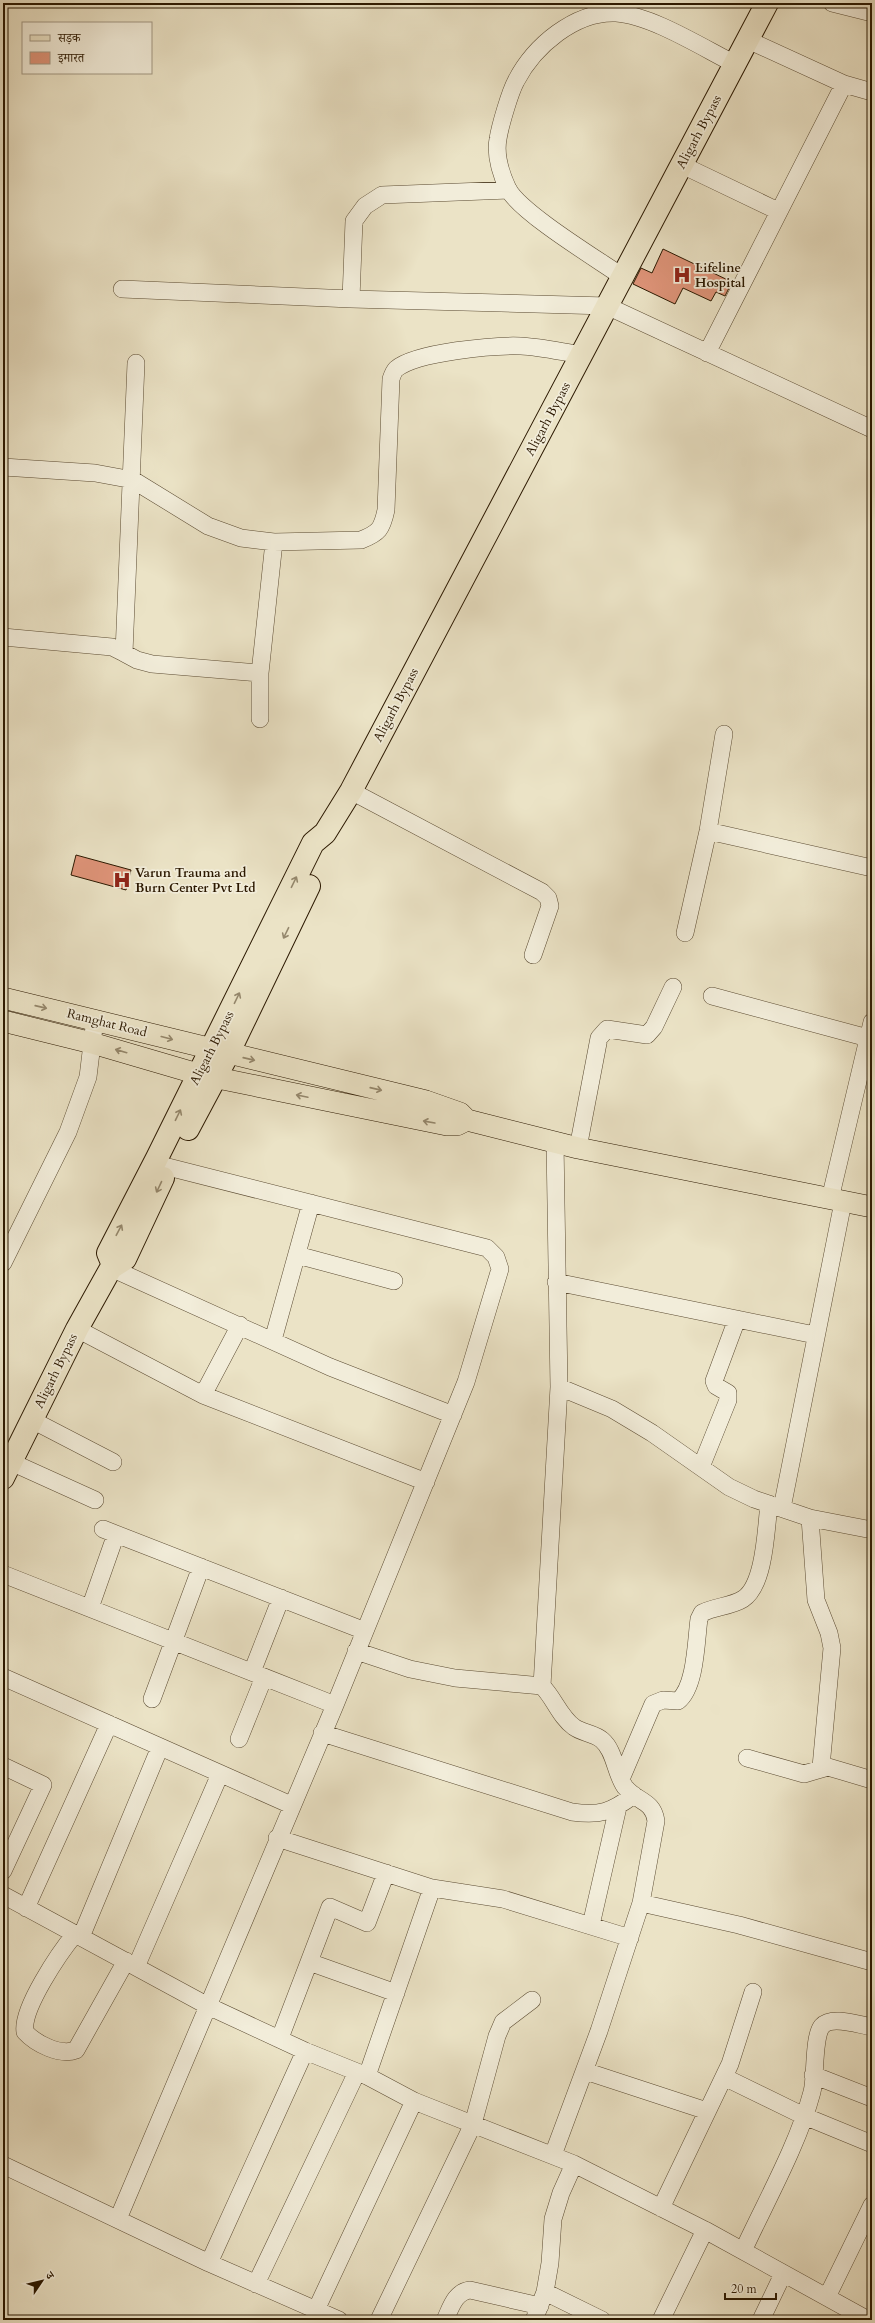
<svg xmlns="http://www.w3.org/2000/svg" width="875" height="2323" font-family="Cardo,'Noto Serif Devanagari',serif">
<rect width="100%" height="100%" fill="#ebe3c6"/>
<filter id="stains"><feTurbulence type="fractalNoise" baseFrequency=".005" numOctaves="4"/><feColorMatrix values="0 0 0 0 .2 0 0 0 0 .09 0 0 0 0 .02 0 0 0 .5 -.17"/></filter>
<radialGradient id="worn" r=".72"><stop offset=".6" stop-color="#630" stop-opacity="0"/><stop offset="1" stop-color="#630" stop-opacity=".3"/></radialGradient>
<path fill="#df9479" stroke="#2b1800" d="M 663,249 L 732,282 L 725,296 L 716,292 L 711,301 L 683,288 L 675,304 L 633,284 L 641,268 L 652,273 Z
M 76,855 L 131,870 L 126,890 L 71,875 Z"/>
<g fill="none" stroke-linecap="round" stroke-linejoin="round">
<g stroke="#5b4b32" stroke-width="18">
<path id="minor" d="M 832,3 L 872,13
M 748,40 L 844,84 L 872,92
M 682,165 L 778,211
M 623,277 C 597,259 521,213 508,189 C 501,174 495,155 498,139 C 500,126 510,92 516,81 C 534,46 575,11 616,13 C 651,15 703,48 735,64
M 122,289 L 351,299 L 607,306 L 872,429
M 351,299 L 354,221 L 365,206 L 382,195 L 509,190
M 707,353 L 844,84
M 136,363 L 124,653 L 137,660 L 152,664 L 260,673 L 274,542
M 3,467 L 95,473 L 133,480 L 208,526 L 241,538 L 274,542 L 361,540 C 379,533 382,529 386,510 L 391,379 C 392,376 394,371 396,369 C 416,352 495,345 521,346 C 541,347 562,352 582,355
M 3,637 L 112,647 L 124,653
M 260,719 L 260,673
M 351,791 L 542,892 L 548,898 L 550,906 L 533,955
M 708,831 L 872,868
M 685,933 L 708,831 L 724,734
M 712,996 L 868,1038
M 578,1148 L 599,1038 L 607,1029 L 647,1035 L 654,1027 L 673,987
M 168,1167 L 487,1248 L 496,1257 L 500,1269 L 466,1382 L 335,1705 L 208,2006 L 305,2051 L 367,2076 L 414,2101 L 574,2164 L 705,2230 L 868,2320
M 830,1199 L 872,1022
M 297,1255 L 394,1281
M 3,1263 L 68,1132 L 88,1077 L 95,1019
M 111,1268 L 330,1367 L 453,1415
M 556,1282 L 815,1335
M 77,1329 L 203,1395 L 240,1325
M 273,1340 L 311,1203
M 559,1387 L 612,1409 L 652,1433 L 729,1487 L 754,1499 L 810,1518 L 816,1600 L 829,1633 L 832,1648 L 821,1767
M 203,1395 L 426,1482
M 32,1420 L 113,1462
M 11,1462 L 95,1500
M 701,1467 L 728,1400 L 728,1393 L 716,1386 L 714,1381 L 737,1319
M 782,1508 L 843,1202
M 810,1518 L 872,1530
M 103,1529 L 365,1631
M 3,1574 L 335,1705
M 90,1608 L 116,1534
M 356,1651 L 410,1669 L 455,1678 L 542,1686 C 554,1698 560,1717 574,1727 C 582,1733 594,1733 602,1740 C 615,1751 615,1773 625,1787 C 637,1802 653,1800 656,1821 L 641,1903 L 599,2031 L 553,2155
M 252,1672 L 281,1598
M 3,1677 L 291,1805
M 542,1686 L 559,1387 L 555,1142
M 152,1699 L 201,1567
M 322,1733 L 572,1812 C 600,1816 611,1812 634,1795
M 239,1739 L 264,1677
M 747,1758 L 804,1774 L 828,1767 L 872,1780
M 3,1766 L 43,1785 L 3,1871
M 621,1779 L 653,1704 L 663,1700 L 678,1701 C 696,1687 696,1640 699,1619 L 702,1613 C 715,1606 730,1607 743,1599 C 765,1585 766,1528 769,1504
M 277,1838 L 432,1888 L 503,1899 L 630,1938
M 3,1895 L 208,2006 L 118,2219
M 641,1903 L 739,1925 L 872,1962
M 26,1908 L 109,1724
M 591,1925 L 618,1807
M 75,1934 C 60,1952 21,2009 25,2032 C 36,2044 60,2056 76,2050 L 126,1961
M 81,1937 L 160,1747
M 309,1962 L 396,1993
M 136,1967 L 220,1774
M 280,2038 L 330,1907 L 367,1923 L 386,1873
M 585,2071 L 707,2111
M 813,2075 L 872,2098
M 367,2076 L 432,1888
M 724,2077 L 804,2116 L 872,2144
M 3,2165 L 209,2263 L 339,2320
M 661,2208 L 730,2064 L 753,1992
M 743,2251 C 766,2201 798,2145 812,2092 C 816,2077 813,2037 822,2026 C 832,2015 859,2025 872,2027
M 209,2263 L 305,2051
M 256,2284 L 357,2072
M 545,2292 L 602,2320
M 827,2297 L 872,2205
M 316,2310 L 414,2101
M 379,2320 L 473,2124 L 497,2036 L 503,2022 L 532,2000
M 445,2320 C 451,2307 455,2292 470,2290 L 540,2306
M 534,2320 L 545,2292 L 550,2263 L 553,2219 L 561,2193 L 574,2164
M 661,2320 L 705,2230
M 761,2320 L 783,2274"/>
</g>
<g stroke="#2b1800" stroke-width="22">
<path id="major" d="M 3,998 L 426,1101 L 460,1113 L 467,1120 L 578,1148 L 872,1207
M 3,1021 L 92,1043 L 198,1074 L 447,1125 L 457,1125 L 467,1120"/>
</g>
<g stroke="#2b1800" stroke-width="24">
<path id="highway" d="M 188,1129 L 228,1054 L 309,886
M 113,1265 L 108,1253 L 157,1158 L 313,843 L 325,833 L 351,791 L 767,3
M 3,1478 L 77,1329 L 111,1268 L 125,1259 L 163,1178"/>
</g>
<use href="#minor" stroke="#f2edda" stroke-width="17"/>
<use href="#major" stroke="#ebe3c6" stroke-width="21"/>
<use href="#highway" stroke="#ebe3c6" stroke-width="22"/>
</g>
<defs><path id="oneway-shaft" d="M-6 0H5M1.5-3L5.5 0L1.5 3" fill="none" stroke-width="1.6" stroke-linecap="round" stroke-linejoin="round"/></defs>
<g stroke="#95886d">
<use href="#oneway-shaft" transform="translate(294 882) rotate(-64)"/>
<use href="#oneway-shaft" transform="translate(286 933) rotate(116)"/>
<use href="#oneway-shaft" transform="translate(237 998) rotate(-64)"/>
<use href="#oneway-shaft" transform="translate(41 1007) rotate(13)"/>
<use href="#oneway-shaft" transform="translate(167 1038) rotate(15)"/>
<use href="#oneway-shaft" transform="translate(121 1051) rotate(-164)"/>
<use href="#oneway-shaft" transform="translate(249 1059) rotate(13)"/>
<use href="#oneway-shaft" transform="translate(376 1089) rotate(13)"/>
<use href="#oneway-shaft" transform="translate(302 1096) rotate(-168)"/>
<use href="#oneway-shaft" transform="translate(178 1115) rotate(-64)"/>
<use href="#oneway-shaft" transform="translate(429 1122) rotate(-170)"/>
<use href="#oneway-shaft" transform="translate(159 1187) rotate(115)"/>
<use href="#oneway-shaft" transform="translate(119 1230) rotate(-62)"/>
</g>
<defs>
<g id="hospital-bare" transform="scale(1.38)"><path d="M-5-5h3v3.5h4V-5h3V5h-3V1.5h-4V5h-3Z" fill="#8f2418" stroke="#f2edda" stroke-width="2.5" paint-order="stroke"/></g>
</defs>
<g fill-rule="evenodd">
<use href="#hospital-bare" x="682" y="275"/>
<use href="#hospital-bare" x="122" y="880"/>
</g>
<g text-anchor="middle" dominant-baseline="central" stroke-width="3.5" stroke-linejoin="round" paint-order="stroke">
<g font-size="13" fill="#2b1800" stroke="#f2edda">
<text transform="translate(699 132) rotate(-62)">Aligarh Bypass</text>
<text transform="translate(548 419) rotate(-62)">Aligarh Bypass</text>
<text transform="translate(396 705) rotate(-62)">Aligarh Bypass</text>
<text transform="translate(107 1023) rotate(14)">Ramghat Road</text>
<text transform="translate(212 1048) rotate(-63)">Aligarh Bypass</text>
<text transform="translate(56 1371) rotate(-64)">Aligarh Bypass</text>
</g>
<g font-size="13" font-weight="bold" fill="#2b1800" stroke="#f2edda" text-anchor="start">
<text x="695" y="268">Lifeline<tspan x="695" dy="15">Hospital</tspan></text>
<text x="135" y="873">Varun Trauma and<tspan x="135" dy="15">Burn Center Pvt Ltd</tspan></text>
</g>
</g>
<rect width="875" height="2323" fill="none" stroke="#ebe3c6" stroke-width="16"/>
<rect x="4" y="4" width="867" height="2315" fill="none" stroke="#2b1800" stroke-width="2"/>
<rect x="8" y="8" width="859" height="2307" fill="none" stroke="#2b1800"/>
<rect x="22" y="22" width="130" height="52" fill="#f2edda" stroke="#a29883"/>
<rect x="30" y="35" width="20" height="6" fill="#ebe3c6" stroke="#a29883"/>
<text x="58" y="42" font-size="12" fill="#2b1800">सड़क</text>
<rect x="30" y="52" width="20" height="12" fill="#df9479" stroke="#a29883"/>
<text x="58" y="62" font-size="12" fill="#2b1800">इमारत</text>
<g transform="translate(42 2281) rotate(55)" stroke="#f2edda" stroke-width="3" paint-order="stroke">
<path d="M0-3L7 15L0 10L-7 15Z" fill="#2b1800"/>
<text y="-6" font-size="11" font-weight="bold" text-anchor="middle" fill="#2b1800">उ</text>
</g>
<path d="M725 2293v6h51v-6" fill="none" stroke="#2b1800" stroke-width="2"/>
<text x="731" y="2293" font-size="12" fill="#2b1800" stroke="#f2edda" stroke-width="3" paint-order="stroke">20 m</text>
<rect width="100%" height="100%" filter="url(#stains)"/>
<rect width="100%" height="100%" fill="url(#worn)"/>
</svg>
